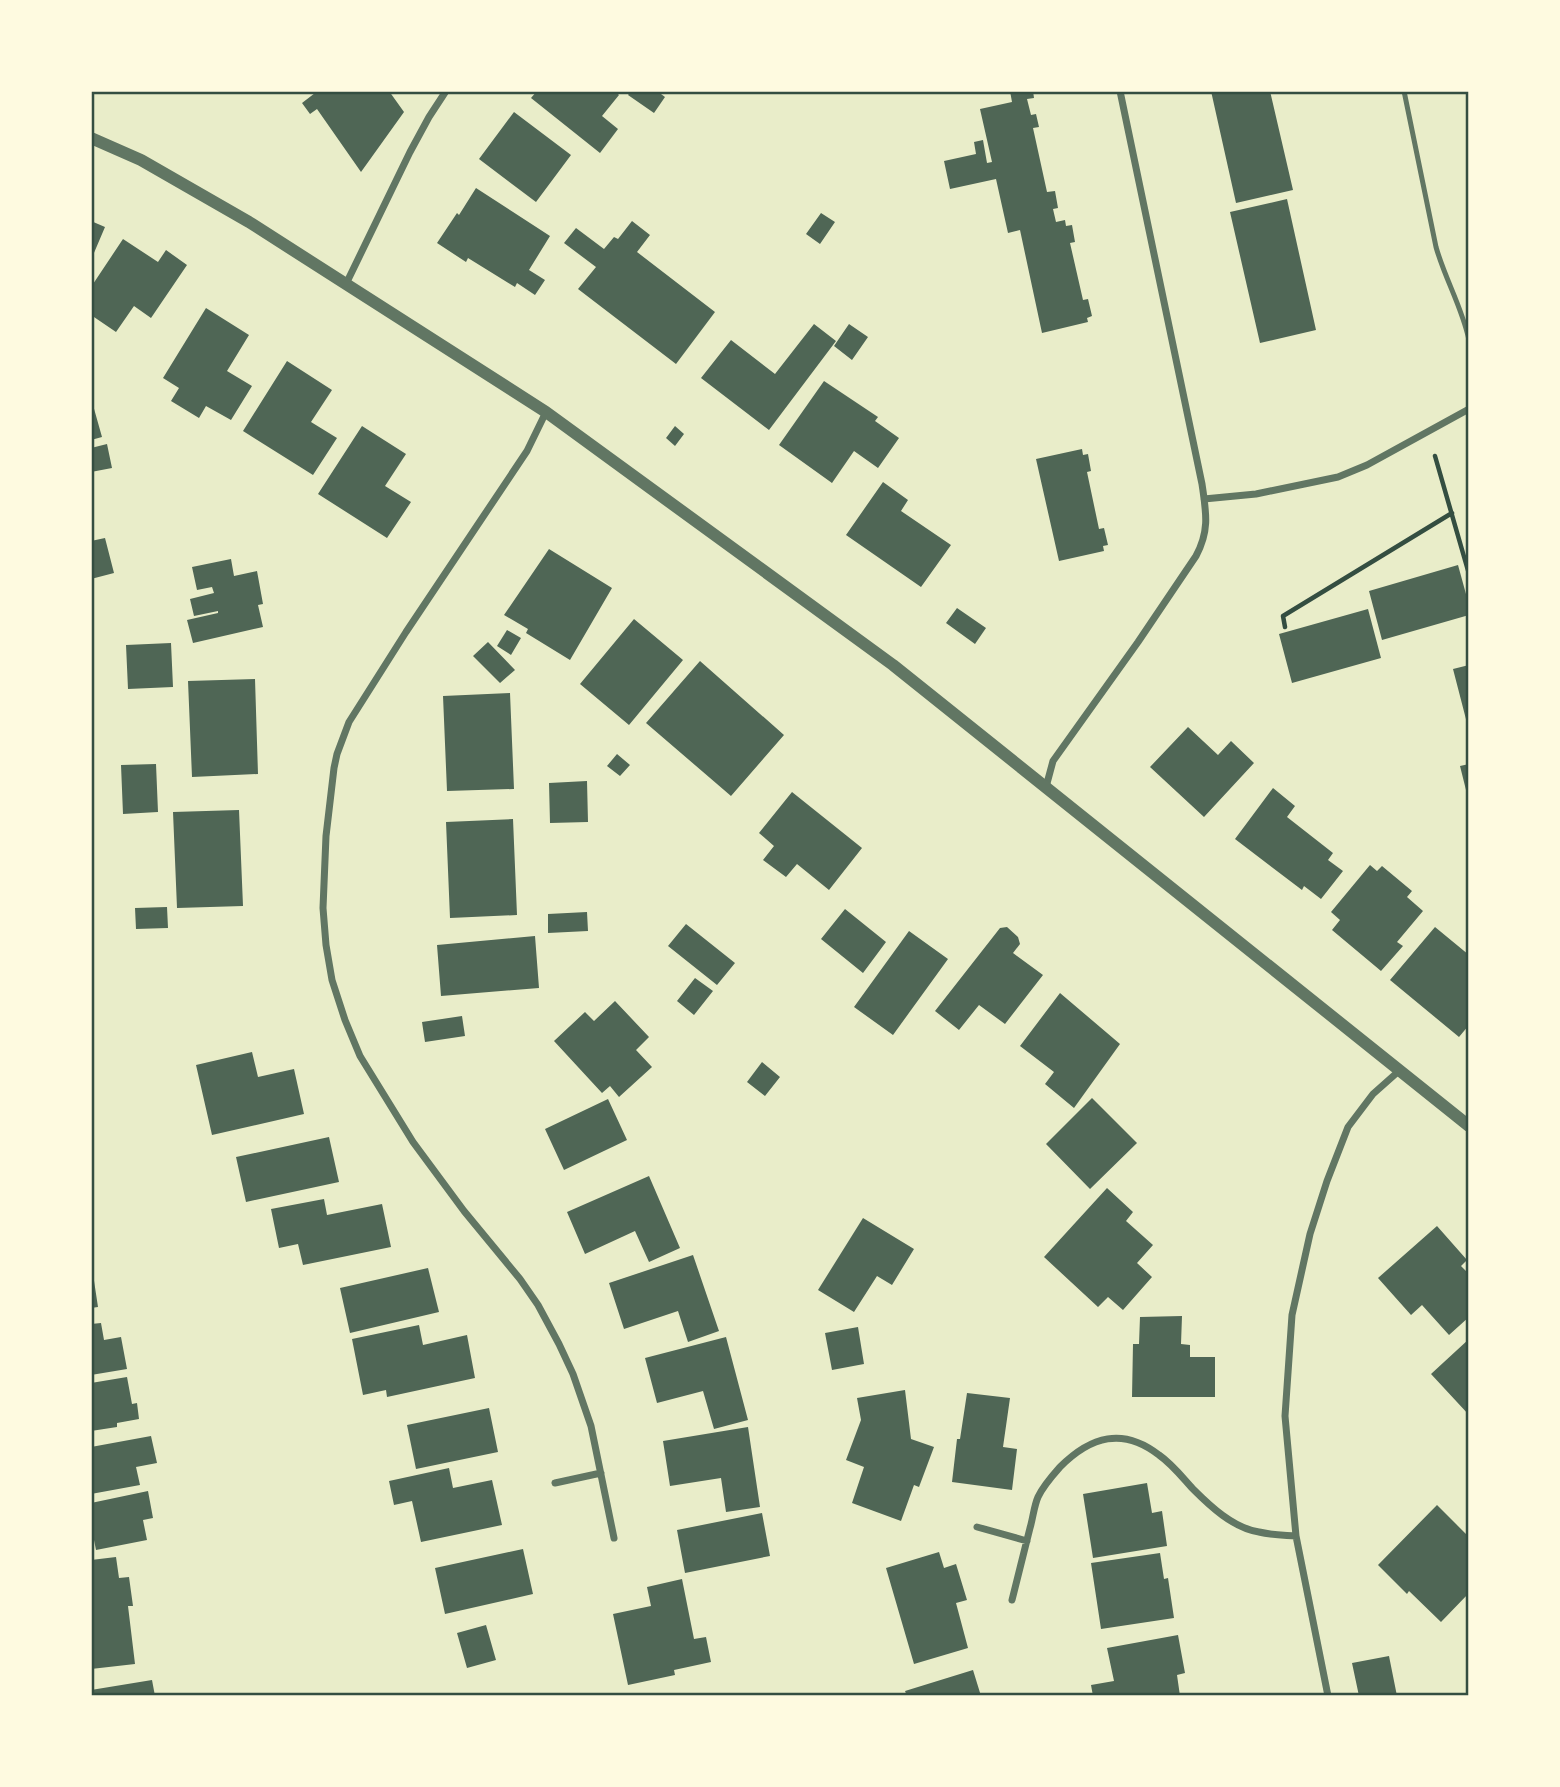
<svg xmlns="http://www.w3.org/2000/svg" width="1560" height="1787" font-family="Inter,sans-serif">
<rect width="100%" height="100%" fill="#e9edc9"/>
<path fill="#4f6655" d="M 314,91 L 389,91 L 404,112 L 361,172 L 317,109 L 310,114 L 302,103 L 315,93 Z
M 537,91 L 615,91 L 619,95 L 602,116 L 618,129 L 600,153 L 531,98 Z
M 631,91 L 657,91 L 665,97 L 654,113 L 628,95 Z
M 1010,91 L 1033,91 L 1034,98 L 1027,99 L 1031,115 L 1036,114 L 1039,127 L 1033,128 L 1047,192 L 1055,191 L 1058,208 L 1053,209 L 1056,222 L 1065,220 L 1066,226 L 1072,225 L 1075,242 L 1070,243 L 1083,300 L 1088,299 L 1092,316 L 1087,318 L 1088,322 L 1042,333 L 1020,230 L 1008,233 L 996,179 L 950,189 L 944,161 L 976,154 L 974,142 L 983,140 L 987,163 L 992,162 L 980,109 L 1012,102 Z
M 1211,91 L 1270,91 L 1293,190 L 1236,203 Z
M 514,112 L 571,155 L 536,202 L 479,159 Z
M 476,188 L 550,236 L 529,270 L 545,280 L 535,295 L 517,283 L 515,287 L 468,258 L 466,262 L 437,243 L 457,213 L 459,215 Z
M 1287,199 L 1316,330 L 1260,343 L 1230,212 Z
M 821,213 L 835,222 L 820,244 L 806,234 Z
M 91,221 L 105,227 L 91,260 Z
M 632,221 L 650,235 L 637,252 L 715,312 L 676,364 L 578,289 L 596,267 L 564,243 L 576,228 L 604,249 L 614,237 L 618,239 Z
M 123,239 L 158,262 L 166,250 L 187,265 L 151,318 L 134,306 L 116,332 L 91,315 L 91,287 Z
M 206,308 L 249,335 L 227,371 L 252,386 L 231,420 L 206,406 L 199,418 L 171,401 L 179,388 L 163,378 Z
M 814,324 L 836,341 L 769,430 L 701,378 L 731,340 L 775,374 Z
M 849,324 L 868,337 L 852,360 L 834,346 Z
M 287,361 L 332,390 L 311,422 L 337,438 L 313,475 L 243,431 Z
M 824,381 L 878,417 L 875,421 L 899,438 L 878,468 L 854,451 L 832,483 L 779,445 Z
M 91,398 L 102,437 L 91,440 Z
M 362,426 L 406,454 L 385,486 L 411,502 L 387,538 L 318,494 Z
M 675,426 L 684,434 L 675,446 L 666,438 Z
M 107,444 L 112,468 L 91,472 L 91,448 Z
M 1082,449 L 1083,455 L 1088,454 L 1091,471 L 1087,472 L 1099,529 L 1104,528 L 1108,545 L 1103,546 L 1104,551 L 1059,561 L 1036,459 Z
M 883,482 L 908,500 L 901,511 L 951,545 L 921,587 L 846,535 Z
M 105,538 L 114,573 L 91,579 L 91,541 Z
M 549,549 L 612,588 L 570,660 L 526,633 L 528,629 L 504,615 Z
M 231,559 L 234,576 L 257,571 L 263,604 L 258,605 L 263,627 L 193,643 L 187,620 L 218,613 L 218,611 L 194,616 L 190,599 L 214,593 L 212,587 L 197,590 L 192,567 Z
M 1458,565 L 1469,605 L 1469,615 L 1382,640 L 1369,591 Z
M 957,608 L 986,628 L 975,644 L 946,623 Z
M 1368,609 L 1381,658 L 1292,683 L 1279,634 Z
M 634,619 L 683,660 L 629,725 L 580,684 Z
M 507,630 L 521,638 L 511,655 L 497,646 Z
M 488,642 L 515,670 L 500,683 L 473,656 Z
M 171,643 L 173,687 L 128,689 L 126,645 Z
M 700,661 L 784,735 L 731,796 L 646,723 Z
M 1469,665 L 1469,727 L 1468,727 L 1453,669 Z
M 255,679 L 258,774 L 192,777 L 188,681 Z
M 510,693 L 514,789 L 447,791 L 443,696 Z
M 1188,727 L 1218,755 L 1231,741 L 1254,763 L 1204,817 L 1150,767 Z
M 617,754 L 630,765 L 620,776 L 607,766 Z
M 156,764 L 158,812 L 123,814 L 121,765 Z
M 1469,764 L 1469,798 L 1468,798 L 1460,766 Z
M 587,781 L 588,822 L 550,823 L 549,783 Z
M 1273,788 L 1295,806 L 1287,817 L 1333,853 L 1328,860 L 1343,871 L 1321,899 L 1304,886 L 1302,890 L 1235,839 Z
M 792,792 L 862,848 L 829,890 L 797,864 L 786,877 L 763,860 L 774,846 L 759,833 Z
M 239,810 L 243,906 L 177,908 L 173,812 Z
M 513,819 L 517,915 L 450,918 L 446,822 Z
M 1370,865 L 1377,871 L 1382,866 L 1412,891 L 1407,897 L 1423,911 L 1397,942 L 1403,946 L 1381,971 L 1332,930 L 1340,920 L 1331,912 Z
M 167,907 L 168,928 L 136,929 L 135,908 Z
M 845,909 L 886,942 L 863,973 L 821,939 Z
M 587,912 L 588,931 L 548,933 L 548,914 Z
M 686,924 L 735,963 L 717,985 L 668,946 Z
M 1007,927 L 1018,937 L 1020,944 L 1013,953 L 1043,975 L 1005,1024 L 979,1005 L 959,1030 L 935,1011 L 1000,928 Z
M 1435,927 L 1469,955 L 1469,1025 L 1459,1037 L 1390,980 Z
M 909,931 L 948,959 L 893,1035 L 854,1007 Z
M 535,936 L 539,988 L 441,996 L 437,945 Z
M 695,978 L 713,991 L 694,1015 L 677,1001 Z
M 1060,993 L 1120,1044 L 1074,1108 L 1045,1084 L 1054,1072 L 1020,1046 Z
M 615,1001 L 649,1037 L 636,1050 L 652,1067 L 619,1097 L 610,1086 L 602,1093 L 554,1041 L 585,1012 L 594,1021 Z
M 462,1016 L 465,1036 L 425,1042 L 422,1022 Z
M 252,1052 L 258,1077 L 294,1069 L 304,1114 L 212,1135 L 196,1065 Z
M 762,1062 L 780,1077 L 765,1096 L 747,1082 Z
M 1092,1098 L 1137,1143 L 1090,1189 L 1046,1144 Z
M 608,1099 L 627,1140 L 564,1170 L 545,1129 Z
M 329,1137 L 339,1182 L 246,1202 L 236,1157 Z
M 649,1176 L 680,1248 L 649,1262 L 635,1231 L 585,1254 L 567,1212 Z
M 1107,1188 L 1133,1212 L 1126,1221 L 1153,1245 L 1137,1263 L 1152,1277 L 1123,1310 L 1108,1297 L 1098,1307 L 1044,1257 Z
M 324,1199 L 327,1215 L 382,1204 L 391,1247 L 303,1265 L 298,1244 L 279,1248 L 271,1209 Z
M 863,1218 L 914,1249 L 892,1285 L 877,1276 L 854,1312 L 818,1290 Z
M 1437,1226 L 1467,1260 L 1461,1266 L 1469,1274 L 1469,1317 L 1449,1335 L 1422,1305 L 1411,1315 L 1378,1278 Z
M 693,1255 L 719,1331 L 688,1342 L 678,1311 L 624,1329 L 609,1283 Z
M 428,1268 L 439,1312 L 350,1333 L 340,1288 Z
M 91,1274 L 93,1274 L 98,1307 L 91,1308 Z
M 1182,1316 L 1181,1344 L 1190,1345 L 1190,1357 L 1215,1357 L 1215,1397 L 1132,1397 L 1133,1344 L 1139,1344 L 1140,1317 Z
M 101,1323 L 104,1340 L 121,1337 L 127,1369 L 91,1375 L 91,1324 Z
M 419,1325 L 423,1345 L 467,1335 L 475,1378 L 387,1397 L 386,1390 L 363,1395 L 352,1339 Z
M 858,1327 L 864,1364 L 832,1370 L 825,1333 Z
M 726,1337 L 748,1420 L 714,1429 L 703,1391 L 657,1403 L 645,1358 Z
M 1469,1339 L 1469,1415 L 1431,1374 Z
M 127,1377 L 132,1404 L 137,1403 L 139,1419 L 117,1423 L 117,1427 L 91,1431 L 91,1383 Z
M 905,1390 L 911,1439 L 934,1447 L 919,1487 L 914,1485 L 901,1521 L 852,1503 L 864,1467 L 846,1460 L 861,1420 L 857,1398 Z
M 967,1393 L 1010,1398 L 1003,1447 L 1017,1449 L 1012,1490 L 952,1482 L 957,1439 L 960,1439 Z
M 489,1408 L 498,1452 L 416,1469 L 407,1425 Z
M 748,1427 L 760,1507 L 726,1512 L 721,1478 L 670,1486 L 663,1441 Z
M 151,1436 L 157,1463 L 136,1467 L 140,1485 L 91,1494 L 91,1447 Z
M 449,1468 L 453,1488 L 492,1480 L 502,1525 L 421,1542 L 412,1501 L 394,1505 L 389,1481 Z
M 1147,1483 L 1152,1513 L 1162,1511 L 1167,1546 L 1093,1558 L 1083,1494 Z
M 148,1491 L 153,1518 L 143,1520 L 147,1540 L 96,1550 L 91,1525 L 91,1503 Z
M 1437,1505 L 1469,1537 L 1469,1593 L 1441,1622 L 1409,1591 L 1407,1594 L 1378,1565 Z
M 762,1513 L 770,1556 L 685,1573 L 677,1530 Z
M 523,1549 L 533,1594 L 445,1614 L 435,1568 Z
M 939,1552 L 944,1568 L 956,1564 L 967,1600 L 956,1603 L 968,1648 L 914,1664 L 886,1568 Z
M 1160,1553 L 1164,1579 L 1168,1578 L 1174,1618 L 1101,1629 L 1091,1563 Z
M 116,1557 L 119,1578 L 129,1577 L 133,1606 L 128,1606 L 135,1664 L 91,1669 L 91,1560 Z
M 682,1579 L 694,1639 L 706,1637 L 711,1662 L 674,1670 L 675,1675 L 628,1685 L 613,1614 L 651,1606 L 647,1587 Z
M 486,1625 L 496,1660 L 467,1668 L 457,1633 Z
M 1178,1635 L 1185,1673 L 1177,1675 L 1180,1696 L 1093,1696 L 1091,1685 L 1114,1681 L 1107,1648 Z
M 1389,1656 L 1397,1696 L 1359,1696 L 1352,1663 Z
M 973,1670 L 981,1696 L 907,1696 L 905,1691 Z
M 152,1680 L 155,1696 L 91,1696 L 91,1690 Z"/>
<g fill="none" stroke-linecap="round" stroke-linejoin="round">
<path stroke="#344e41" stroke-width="4.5" d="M 1435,456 L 1469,574
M 1285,627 L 1283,616 L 1452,513"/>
<path stroke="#617663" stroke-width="5" d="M 1404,91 L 1436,247 C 1445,279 1462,307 1469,340"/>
<path stroke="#617663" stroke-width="7" d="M 346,284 L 410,152 L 429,117 L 446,91
M 546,412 L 527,451 L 406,632 L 349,722 L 337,754 L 334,768 L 326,836 L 323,908 L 326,945 L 332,980 L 345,1020 L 360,1056 L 413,1142 L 464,1211 L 520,1279 L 538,1305 L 559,1344 L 573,1374 L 591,1426 L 614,1538
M 1204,499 L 1256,494 L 1338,477 L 1367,465 L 1469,409
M 1046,787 L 1053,761 L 1138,642 L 1196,556 C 1210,530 1206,512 1202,484 L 1120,91
M 555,1483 L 601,1473
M 977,1527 L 1027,1541
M 1012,1600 C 1018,1576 1024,1552 1030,1528 C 1033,1518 1034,1506 1038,1497 C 1043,1486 1052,1476 1060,1467 C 1091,1436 1123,1427 1159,1455 C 1172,1464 1182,1477 1193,1489 C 1210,1506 1233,1528 1259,1532 C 1271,1535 1283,1535 1296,1536
M 1328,1696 L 1296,1536 L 1285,1416 L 1292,1315 L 1310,1234 L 1327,1181 L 1348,1127 L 1373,1094 L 1400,1070"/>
<path stroke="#617663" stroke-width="12" d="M 91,138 L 141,160 L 249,222 L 546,412 L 893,665 L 1469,1126"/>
</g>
<rect width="1560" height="1787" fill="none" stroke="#fefae0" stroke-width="186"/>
<rect x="93" y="93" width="1374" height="1601" fill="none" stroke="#344e41" stroke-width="2.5"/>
</svg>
